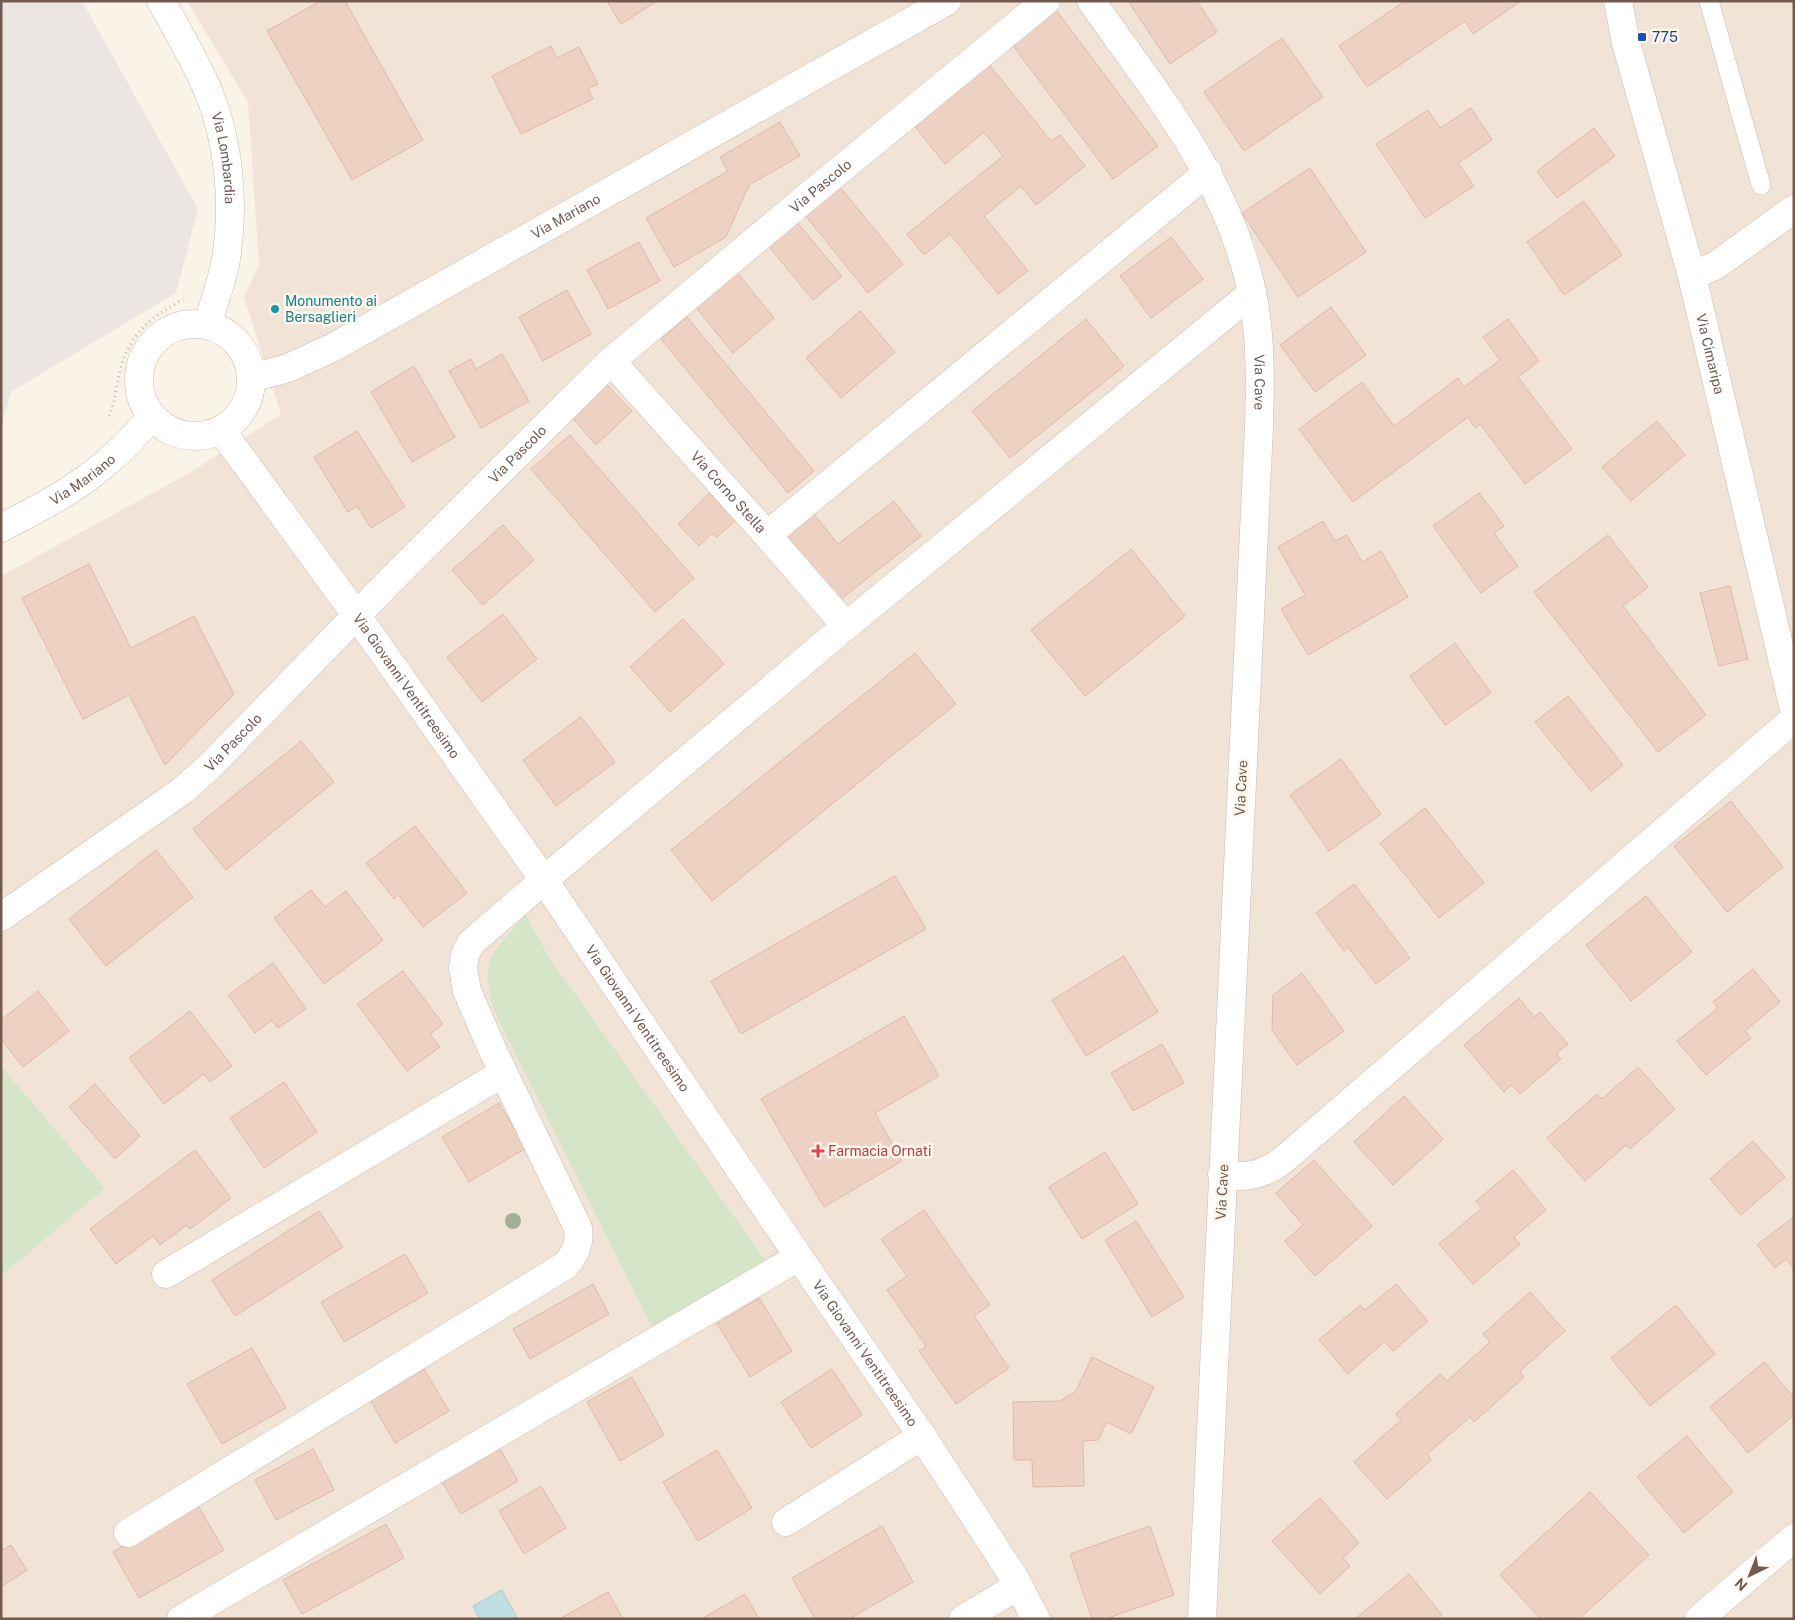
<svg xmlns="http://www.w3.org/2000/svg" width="1795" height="1620" font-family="'Public Sans',sans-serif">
<rect width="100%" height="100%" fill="#faf3e8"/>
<path fill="#f1e4d7" d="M 187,1 L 1794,1 L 1794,1619 L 1,1619 L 1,576 L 193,471 L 281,414 L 244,297 L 259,265 L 248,102 Z"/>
<path fill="#ebe6e1" d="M 1,1 L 82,1 L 198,209 L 176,293 L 11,392 L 1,427 Z"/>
<path fill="#d5e6c8" d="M 526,915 L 550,959 L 765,1260 L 653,1329 L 496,1015 C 477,963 492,952 526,915 Z
M 1,1066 L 105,1188 L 1,1276 Z"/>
<path fill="#bfdee2" stroke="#a6cdd3" d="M 502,1590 L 518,1619 L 480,1619 L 473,1606 Z"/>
<path fill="#edd2c3" stroke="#deb9a5" d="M 320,1 L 345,1 L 423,140 L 352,180 L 267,31 Z
M 607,1 L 657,1 L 621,24 Z
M 1128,1 L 1197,1 L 1217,32 L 1170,64 Z
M 1405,1 L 1521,1 L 1473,34 L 1465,21 L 1367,87 L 1339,46 Z
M 1056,10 L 1158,146 L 1113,179 L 1011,43 Z
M 1282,38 L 1323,97 L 1244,151 L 1204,92 Z
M 551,46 L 557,58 L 579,47 L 598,84 L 588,89 L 593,99 L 521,134 L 492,76 Z
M 987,62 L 1051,141 L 1060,135 L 1085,166 L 1036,205 L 1021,186 L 984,216 L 1028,271 L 998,294 L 950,234 L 924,255 L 907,234 L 1003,156 L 984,132 L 945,164 L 912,123 Z
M 1471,108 L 1492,140 L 1458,163 L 1474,186 L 1425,218 L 1376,144 L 1428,110 L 1440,128 Z
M 780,122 L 800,156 L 749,185 L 726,237 L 674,267 L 646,218 L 728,171 L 720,157 Z
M 1594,128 L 1615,156 L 1557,198 L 1537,171 Z
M 1310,168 L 1366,252 L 1298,297 L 1242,213 Z
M 840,187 L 903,264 L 868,293 L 805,215 Z
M 1584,201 L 1622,255 L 1564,295 L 1527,242 Z
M 795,220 L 842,276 L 813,300 L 767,244 Z
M 1171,237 L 1203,279 L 1151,318 L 1120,276 Z
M 639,242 L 660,281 L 608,309 L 587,270 Z
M 736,271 L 774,318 L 733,353 L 694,305 Z
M 567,290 L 591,334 L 543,361 L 519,317 Z
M 1331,307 L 1366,355 L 1315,392 L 1280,345 Z
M 860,311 L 895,352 L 841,398 L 806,358 Z
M 687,317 L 814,471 L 788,493 L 661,339 Z
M 1086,319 L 1124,366 L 1010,458 L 972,411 Z
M 1508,319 L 1539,361 L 1518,377 L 1572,449 L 1525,484 L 1480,424 L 1475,428 L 1468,417 L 1353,502 L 1299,429 L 1362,382 L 1394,426 L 1458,378 L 1464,387 L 1500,360 L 1483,337 Z
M 502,354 L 529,401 L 481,428 L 449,371 L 471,359 L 476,369 Z
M 414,366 L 455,437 L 412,462 L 371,392 Z
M 605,383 L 632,411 L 596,445 L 570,415 Z
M 1657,421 L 1685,455 L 1631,501 L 1602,467 Z
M 357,431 L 405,507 L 371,528 L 357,506 L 348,512 L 314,457 Z
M 570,435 L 694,578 L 655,612 L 531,469 Z
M 711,492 L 737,519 L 717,537 L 712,533 L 699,546 L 678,524 Z
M 1479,493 L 1504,526 L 1494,533 L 1518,566 L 1481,593 L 1433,526 Z
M 894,501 L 921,536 L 836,603 L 784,536 L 813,513 L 838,544 Z
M 1323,521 L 1335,541 L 1347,535 L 1362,562 L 1381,551 L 1408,597 L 1308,655 L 1281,609 L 1305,595 L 1278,547 Z
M 503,525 L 534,560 L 483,605 L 452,570 Z
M 1608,535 L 1648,587 L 1623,606 L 1706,715 L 1658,752 L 1534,592 Z
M 1131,549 L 1185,616 L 1085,696 L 1031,630 Z
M 89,564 L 131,648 L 194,616 L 234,694 L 165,765 L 129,695 L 83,719 L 22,598 Z
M 1730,586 L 1748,659 L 1719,666 L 1700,593 Z
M 503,614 L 537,659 L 482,702 L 447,657 Z
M 683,619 L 724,664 L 670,712 L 630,667 Z
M 1455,643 L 1491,693 L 1445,725 L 1410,676 Z
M 915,653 L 956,704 L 712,901 L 671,850 Z
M 1568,696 L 1623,765 L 1591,791 L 1535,722 Z
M 581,717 L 615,762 L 556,806 L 523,760 Z
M 301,741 L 334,782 L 226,870 L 193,829 Z
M 1341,759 L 1381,814 L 1329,851 L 1290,795 Z
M 1731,801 L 1783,867 L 1727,912 L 1674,846 Z
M 1425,808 L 1484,883 L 1439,918 L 1380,843 Z
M 415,826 L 467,893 L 423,927 L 398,895 L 394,899 L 366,863 Z
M 156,850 L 193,897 L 106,966 L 69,919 Z
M 895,876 L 926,929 L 741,1034 L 711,981 Z
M 1354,884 L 1410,958 L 1376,984 L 1348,947 L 1344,951 L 1316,913 Z
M 311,890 L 325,907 L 346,891 L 383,940 L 324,984 L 274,918 Z
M 1646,896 L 1692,952 L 1631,1001 L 1586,945 Z
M 1124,956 L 1158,1012 L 1086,1056 L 1052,1000 Z
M 273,963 L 306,1009 L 278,1028 L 272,1020 L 255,1033 L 228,995 Z
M 1753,969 L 1780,1002 L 1745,1031 L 1751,1038 L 1706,1075 L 1677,1041 L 1718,1008 L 1713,1002 Z
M 403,971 L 443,1024 L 430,1034 L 440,1047 L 407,1071 L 357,1004 Z
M 1302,973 L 1344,1031 L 1297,1065 L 1272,1030 L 1273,995 Z
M 38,991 L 69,1031 L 23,1067 L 1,1039 L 1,1020 Z
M 1519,998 L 1534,1017 L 1540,1012 L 1568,1044 L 1556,1054 L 1561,1059 L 1520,1094 L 1511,1085 L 1504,1092 L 1464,1045 Z
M 190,1011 L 232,1066 L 210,1082 L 204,1074 L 164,1104 L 129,1058 Z
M 904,1016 L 939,1076 L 875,1113 L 902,1161 L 824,1207 L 761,1099 Z
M 1162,1044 L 1184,1083 L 1133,1111 L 1111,1073 Z
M 1638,1067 L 1675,1109 L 1630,1149 L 1626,1145 L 1585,1181 L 1547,1138 L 1597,1094 L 1602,1099 Z
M 284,1082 L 317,1132 L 264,1168 L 230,1118 Z
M 95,1084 L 140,1136 L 115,1159 L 69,1107 Z
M 1404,1096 L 1443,1139 L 1393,1185 L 1354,1142 Z
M 499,1103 L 526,1148 L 469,1182 L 442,1137 Z
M 1753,1141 L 1785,1177 L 1741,1215 L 1710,1179 Z
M 195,1150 L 231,1198 L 190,1229 L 187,1225 L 160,1245 L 153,1236 L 116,1264 L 90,1229 Z
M 1105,1152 L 1138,1204 L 1082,1239 L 1049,1187 Z
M 1314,1160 L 1372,1226 L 1315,1276 L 1285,1241 L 1303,1225 L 1276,1193 Z
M 1513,1170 L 1546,1210 L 1514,1237 L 1520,1244 L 1473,1284 L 1439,1244 L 1482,1208 L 1476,1201 Z
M 924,1210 L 990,1305 L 974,1316 L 1009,1368 L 956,1404 L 919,1351 L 926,1346 L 887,1290 L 907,1276 L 881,1239 Z
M 319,1211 L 343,1247 L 235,1316 L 212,1280 Z
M 1791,1219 L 1794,1223 L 1794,1268 L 1786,1259 L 1775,1268 L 1757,1245 Z
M 1136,1221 L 1184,1297 L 1152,1317 L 1105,1240 Z
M 405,1254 L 428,1293 L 344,1342 L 321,1302 Z
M 593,1284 L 609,1314 L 530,1359 L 513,1329 Z
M 1396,1284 L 1428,1321 L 1393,1351 L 1384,1342 L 1348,1374 L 1319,1340 L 1360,1305 L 1365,1310 Z
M 1530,1292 L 1565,1331 L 1520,1371 L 1524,1377 L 1474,1422 L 1470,1417 L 1427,1454 L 1431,1460 L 1387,1499 L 1354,1462 L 1401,1420 L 1396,1414 L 1440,1374 L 1447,1381 L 1490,1342 L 1483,1334 Z
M 759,1298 L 792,1351 L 750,1377 L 717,1324 Z
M 1676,1305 L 1715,1354 L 1650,1406 L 1611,1358 Z
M 252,1348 L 286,1408 L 222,1444 L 187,1384 Z
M 1092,1357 L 1154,1387 L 1131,1434 L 1107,1422 L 1098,1440 L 1083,1441 L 1084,1486 L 1033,1487 L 1032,1460 L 1014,1460 L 1013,1402 L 1060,1401 L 1076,1391 Z
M 1764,1362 L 1794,1398 L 1794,1415 L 1748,1453 L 1710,1407 Z
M 424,1369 L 449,1411 L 395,1443 L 370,1400 Z
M 832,1369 L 862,1415 L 811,1448 L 781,1402 Z
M 632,1377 L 664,1435 L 620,1461 L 587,1402 Z
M 1687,1436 L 1733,1492 L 1684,1533 L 1637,1477 Z
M 495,1440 L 518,1481 L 461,1514 L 437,1473 Z
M 313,1449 L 334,1490 L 276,1520 L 255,1480 Z
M 717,1450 L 752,1508 L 698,1541 L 663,1482 Z
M 541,1486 L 566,1528 L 524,1554 L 499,1511 Z
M 1590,1492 L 1649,1555 L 1579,1619 L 1541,1619 L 1500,1575 Z
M 1320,1498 L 1359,1543 L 1343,1558 L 1350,1566 L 1320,1594 L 1272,1541 Z
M 197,1504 L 224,1550 L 139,1598 L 113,1552 Z
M 386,1524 L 404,1558 L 302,1614 L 283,1580 Z
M 882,1526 L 913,1582 L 849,1619 L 815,1619 L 792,1578 Z
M 1150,1526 L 1174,1595 L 1105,1619 L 1092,1619 L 1070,1554 Z
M 11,1545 L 27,1570 L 1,1587 L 1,1551 Z
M 1409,1574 L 1442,1615 L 1437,1619 L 1355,1619 Z
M 608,1592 L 623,1619 L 559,1619 Z
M 745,1594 L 759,1619 L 701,1619 Z"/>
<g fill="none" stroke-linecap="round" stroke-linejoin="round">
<g stroke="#cbbbaf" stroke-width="20">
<path id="lane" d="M 1709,1 L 1761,185"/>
</g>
<g stroke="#cbbbaf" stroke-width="29">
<g id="street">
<path id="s1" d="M 161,1 C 177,29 193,57 206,86 C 229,138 235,203 226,259 C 222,282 214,303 207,325"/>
<path id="s2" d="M 1091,1 C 1159,97 1236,189 1255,309 C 1261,348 1260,387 1259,427 L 1202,1619"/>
<path id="s3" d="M 1618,1 L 1626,43 L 1692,276 L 1794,709"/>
<path d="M 1692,276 L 1715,266 L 1794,209"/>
<path id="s4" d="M 611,361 L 767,535 L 846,626"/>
<path id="s5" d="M 221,430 L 357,616 L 544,880 L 799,1257 L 922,1436 L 1014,1577 L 1036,1619"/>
<path d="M 767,535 L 1208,172"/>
<path id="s6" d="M 1,917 L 182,791 L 209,767 L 391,580 L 611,361 L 813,192 L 1046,1"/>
<path d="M 1222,1174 C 1245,1179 1263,1175 1282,1161 L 1794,719"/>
<path d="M 166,1274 L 503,1073"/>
<path d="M 786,1522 L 922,1436"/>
<path d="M 128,1533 L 566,1265 C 576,1253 580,1243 578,1228 L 493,1051 L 467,991 L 463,968 L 465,955 L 471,943 L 544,880 L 846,626 L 1252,293"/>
<path d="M 181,1619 L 799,1257"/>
<path d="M 963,1619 L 1018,1586"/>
<path d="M 1699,1619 L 1794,1538"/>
</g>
</g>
<g stroke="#cdbbad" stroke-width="29">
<g id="secondary">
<circle cx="195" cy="380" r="56"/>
<path id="s7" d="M 251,378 L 288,368 L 334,347 L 947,1"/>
<path id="s8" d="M 1,528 C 38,509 75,490 106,463 C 123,449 138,433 152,416"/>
</g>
</g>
<path stroke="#d2b5a6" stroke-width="3" stroke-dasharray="1 4" stroke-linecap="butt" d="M 109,416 C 117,397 117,374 125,355 C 138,325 157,315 183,299"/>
<use href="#lane" stroke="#fff" stroke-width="19"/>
<use href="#street" stroke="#fff" stroke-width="28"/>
<use href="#secondary" stroke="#fff" stroke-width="28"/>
</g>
<circle fill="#a3b192" cx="513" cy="1221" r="8"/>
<rect fill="#1a4fb4" stroke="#fdf7ee" stroke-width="2" x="1637" y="32" width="10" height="10" rx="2.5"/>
<circle fill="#0f9aa8" stroke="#fdf7ee" stroke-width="2" cx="275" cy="309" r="5"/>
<path fill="#e0444e" stroke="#fdf7ee" stroke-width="2" d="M815.5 1143.5h5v5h5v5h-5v5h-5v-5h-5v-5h5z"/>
<g text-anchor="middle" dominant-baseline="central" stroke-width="5" stroke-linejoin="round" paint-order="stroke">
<g font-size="14" fill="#164399" stroke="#fdf7ee" text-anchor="start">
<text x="1652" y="37">775</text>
</g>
<g font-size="14" fill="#725a4f" stroke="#fdf7ee">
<text stroke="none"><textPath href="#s1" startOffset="171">Via Lombardia</textPath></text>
<text stroke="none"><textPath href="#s6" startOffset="1101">Via Pascolo</textPath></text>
<text stroke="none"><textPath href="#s7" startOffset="355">Via Mariano</textPath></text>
<text stroke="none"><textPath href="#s3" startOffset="365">Via Cimaripa</textPath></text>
<text stroke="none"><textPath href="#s2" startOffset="426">Via Cave</textPath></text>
<text stroke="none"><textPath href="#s6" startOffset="696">Via Pascolo</textPath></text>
<text stroke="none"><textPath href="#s8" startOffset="95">Via Mariano</textPath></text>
<text stroke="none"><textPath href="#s4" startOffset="176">Via Corno Stella</textPath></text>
<text stroke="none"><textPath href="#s5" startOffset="316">Via Giovanni Ventitreesimo</textPath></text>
<text stroke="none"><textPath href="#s6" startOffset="291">Via Pascolo</textPath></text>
<text transform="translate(1241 788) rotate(-87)">Via Cave</text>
<text stroke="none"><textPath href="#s5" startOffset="721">Via Giovanni Ventitreesimo</textPath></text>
<text transform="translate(1222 1192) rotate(-87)">Via Cave</text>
<text stroke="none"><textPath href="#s5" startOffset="1126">Via Giovanni Ventitreesimo</textPath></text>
</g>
<g font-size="14" fill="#0d838f" stroke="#fdf7ee" text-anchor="start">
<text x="285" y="301">Monumento ai<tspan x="285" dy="16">Bersaglieri</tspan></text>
</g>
<g font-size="14" fill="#be3a42" stroke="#fdf7ee" text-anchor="start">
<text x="828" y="1151">Farmacia Ornati</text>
</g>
</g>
<rect width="1795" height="1620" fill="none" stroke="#725a4f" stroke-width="5"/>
<g transform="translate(1750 1575) rotate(223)" stroke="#fdf7ee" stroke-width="4" paint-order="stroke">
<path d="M0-4L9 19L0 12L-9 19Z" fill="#725a4f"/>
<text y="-8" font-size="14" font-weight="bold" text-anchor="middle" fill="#725a4f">N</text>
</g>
</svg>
